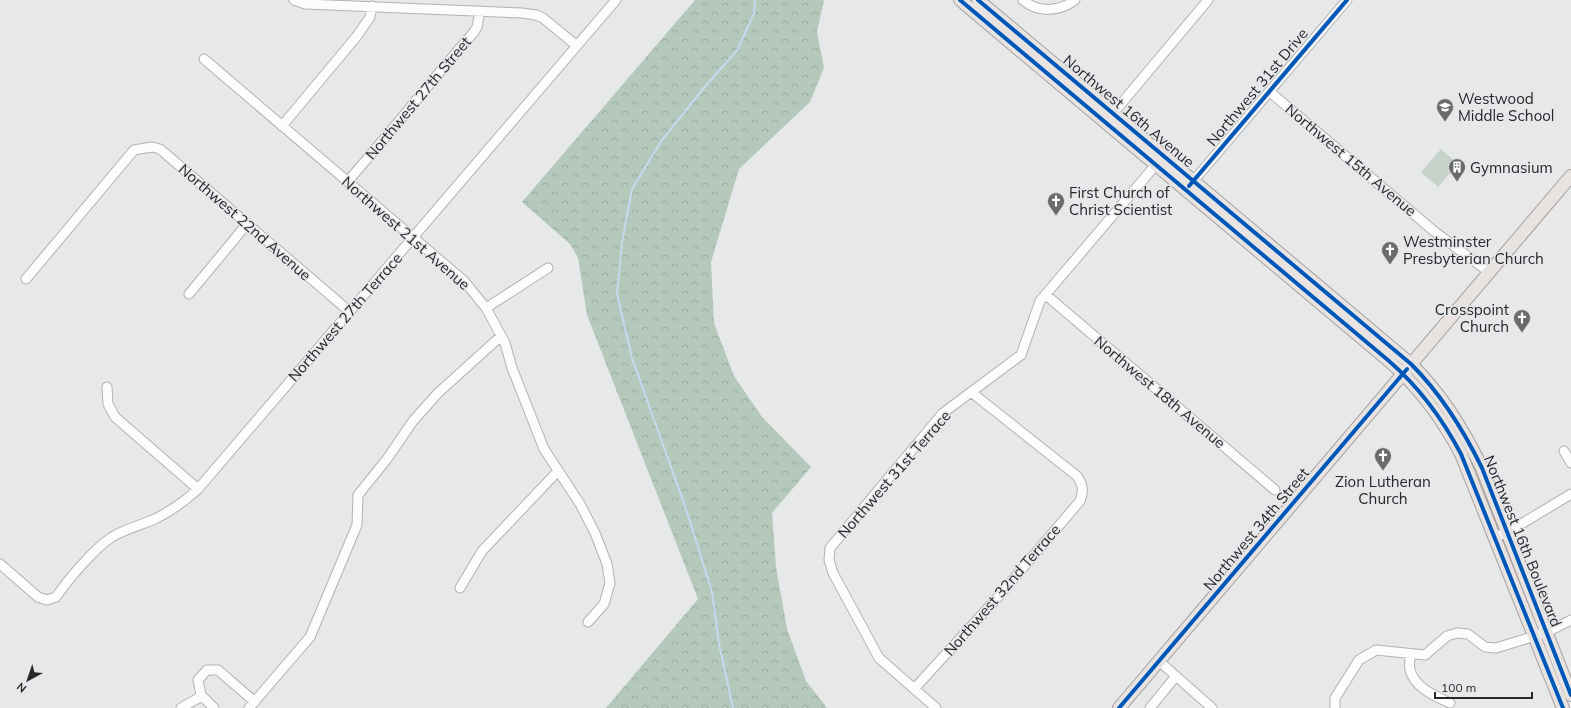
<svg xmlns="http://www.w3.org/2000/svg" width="1571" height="708" font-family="Mulish,sans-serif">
<defs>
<pattern id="forest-crowns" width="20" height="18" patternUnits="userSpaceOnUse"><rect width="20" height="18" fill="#b4c9bb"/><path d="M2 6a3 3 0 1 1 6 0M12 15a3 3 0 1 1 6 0" fill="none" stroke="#9bada1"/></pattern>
</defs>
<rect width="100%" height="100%" fill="#e7e8e9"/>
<path fill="url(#forest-crowns)" d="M 695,0 L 824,0 L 817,32 L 824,68 L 810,102 L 739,169 L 711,262 L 714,323 L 734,376 L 762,417 L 811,467 L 772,513 L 776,567 L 787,629 L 806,681 L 827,708 L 606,708 L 698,599 L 587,315 L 578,258 L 570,244 L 522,202 Z"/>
<path fill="#c5d3ca" d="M 1441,149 L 1458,164 L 1438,187 L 1421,172 Z"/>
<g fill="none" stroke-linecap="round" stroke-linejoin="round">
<path stroke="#c5d9ef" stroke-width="2" d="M 733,708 L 719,644 L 712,592 L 686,509 L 632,358 L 617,294 L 622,242 L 632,189 L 662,140 L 703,89 L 738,49 L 754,13 L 755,0"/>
<g stroke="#b1b2b3" stroke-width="11">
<path id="minor" d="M 294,0 L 305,4 L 522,13 L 536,15 L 543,18 L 577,46
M 1023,0 C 1038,13 1059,12 1075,0
M 204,59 L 450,269 L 464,281 L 486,308 L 505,343 L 512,368 L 544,449 L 580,504 L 595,533 L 607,564 L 610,583 L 604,604 L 588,622
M 1270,92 L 1435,232 L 1489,272
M 1110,117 L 1208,0
M 282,126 L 357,36 L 370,17 L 372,6
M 348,181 C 391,132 431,81 474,32 L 477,27 L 480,11
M 1190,185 L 1347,0
M 26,279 L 134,150 L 152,147 L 160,149 L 350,312
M 189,294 L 247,224
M 1046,295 L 1275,490
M 486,308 L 548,268
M 107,387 L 108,404 L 115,417 L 198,489
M 1564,451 L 1571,463
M 1495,537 L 1508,532 L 1571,494
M 0,564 L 38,597 L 47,600 L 56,597 L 59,593 C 71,576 95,548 112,537 C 125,529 141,525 155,519 C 171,511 185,501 198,489 L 616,0
M 460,588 L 482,551 L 558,471
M 1410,655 C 1410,659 1409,666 1410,670 C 1415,688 1435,696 1450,703
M 1159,661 L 1212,708
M 914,689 L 998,597 L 1080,501 C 1084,491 1083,485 1077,476 L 971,392
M 181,708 L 202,696
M 214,708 L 201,695 L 198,680 L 207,670 L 218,670 L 255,702
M 249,708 L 310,637 L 357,525 L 358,495 L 387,459 L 413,421 L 438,393 L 501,336
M 936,708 L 879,658 L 833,573 L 829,560 L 830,548 L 943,413 L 1021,355 L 1040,301 L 1159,161
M 1150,708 L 1176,676
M 1335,708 L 1335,698 L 1359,660 L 1376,650 L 1425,655 L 1447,636 L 1457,633 L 1468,634 L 1485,647 L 1496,648 L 1535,636 L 1553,629 L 1571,620"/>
</g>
<g stroke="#a8a09d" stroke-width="14">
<path id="major" d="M 960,0 L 1389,361 C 1420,388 1442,418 1461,454 L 1563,708
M 978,0 L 1411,364 C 1442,395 1463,429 1482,468 L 1571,695
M 1119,708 L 1571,176"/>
</g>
<use href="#minor" stroke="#fbfcfc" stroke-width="9"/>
<use href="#major" stroke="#e8e3e0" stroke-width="12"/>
<g stroke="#e6e7ea" stroke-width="6">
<path id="cycleway" d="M 960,0 L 1389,361 C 1420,388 1442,418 1461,454 L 1563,708
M 978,0 L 1411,364 C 1442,395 1463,429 1482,468 L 1571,695
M 1189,186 L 1347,0
M 1119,708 L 1407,369"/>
</g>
<use href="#cycleway" stroke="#0057b8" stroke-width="4"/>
</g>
<defs>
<g id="school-pin" transform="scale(0.9)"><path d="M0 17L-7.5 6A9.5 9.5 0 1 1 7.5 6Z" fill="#6a6b6c" stroke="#e6e7ea"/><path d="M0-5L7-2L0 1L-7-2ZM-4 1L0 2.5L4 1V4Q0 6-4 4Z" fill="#fff"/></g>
<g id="building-pin" transform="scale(0.9)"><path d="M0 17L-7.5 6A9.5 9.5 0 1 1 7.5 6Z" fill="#6a6b6c" stroke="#e6e7ea"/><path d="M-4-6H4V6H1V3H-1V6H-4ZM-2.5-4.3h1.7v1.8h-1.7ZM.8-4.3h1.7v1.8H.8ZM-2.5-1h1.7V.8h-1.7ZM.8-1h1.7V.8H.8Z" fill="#fff"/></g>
<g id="church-pin" transform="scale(0.9)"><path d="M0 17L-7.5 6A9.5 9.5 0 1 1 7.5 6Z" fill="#6a6b6c" stroke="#e6e7ea"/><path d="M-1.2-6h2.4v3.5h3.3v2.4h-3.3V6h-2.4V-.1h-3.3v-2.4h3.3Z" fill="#fff"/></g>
</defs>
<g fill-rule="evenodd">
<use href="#school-pin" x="1445" y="107"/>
<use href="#building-pin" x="1457" y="167"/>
<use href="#church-pin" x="1056" y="201"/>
<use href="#church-pin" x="1390" y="250"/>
<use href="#church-pin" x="1522" y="318"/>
<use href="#church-pin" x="1383" y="456"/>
</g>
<g text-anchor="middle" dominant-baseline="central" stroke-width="3" stroke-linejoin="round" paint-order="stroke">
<g font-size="15" fill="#262728" stroke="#e6e7ea">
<text transform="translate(1257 87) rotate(-50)">Northwest 31st Drive</text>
<text transform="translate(418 98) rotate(-50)">Northwest 27th Street</text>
<text transform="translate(1129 111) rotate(40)">Northwest 16th Avenue</text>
<text transform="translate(1351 160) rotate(40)">Northwest 15th Avenue</text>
<text transform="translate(245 222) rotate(41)">Northwest 22nd Avenue</text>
<text transform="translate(406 233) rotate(41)">Northwest 21st Avenue</text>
<text transform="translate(345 317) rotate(-49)">Northwest 27th Terrace</text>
<text transform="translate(1160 392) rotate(40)">Northwest 18th Avenue</text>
<text transform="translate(894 474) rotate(-49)">Northwest 31st Terrace</text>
<text transform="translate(1256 529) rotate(-50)">Northwest 34th Street</text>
<text transform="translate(1523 541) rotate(68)">Northwest 16th Boulevard</text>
<text transform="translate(1002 590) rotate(-49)">Northwest 32nd Terrace</text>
</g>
<g font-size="15" fill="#262728" stroke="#e6e7ea" text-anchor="start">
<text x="1458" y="98">Westwood<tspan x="1458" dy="17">Middle School</tspan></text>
<text x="1470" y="167">Gymnasium</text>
<text x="1069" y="192">First Church of<tspan x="1069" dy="17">Christ Scientist</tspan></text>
<text x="1403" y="241">Westminster<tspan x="1403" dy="17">Presbyterian Church</tspan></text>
<text x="1509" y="309" text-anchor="end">Crosspoint<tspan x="1509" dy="17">Church</tspan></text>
<text x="1383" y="481" text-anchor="middle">Zion Lutheran<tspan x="1383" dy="17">Church</tspan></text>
</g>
</g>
<g transform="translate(28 680) rotate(220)" stroke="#e6e7ea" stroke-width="3" paint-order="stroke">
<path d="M0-3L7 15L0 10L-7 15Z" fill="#262728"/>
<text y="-6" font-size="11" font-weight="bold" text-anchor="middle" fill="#262728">N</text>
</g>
<path d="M1435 692v6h97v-6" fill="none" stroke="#262728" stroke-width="2"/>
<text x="1441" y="692" font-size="12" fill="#262728" stroke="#e6e7ea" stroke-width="3" paint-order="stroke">100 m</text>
</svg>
